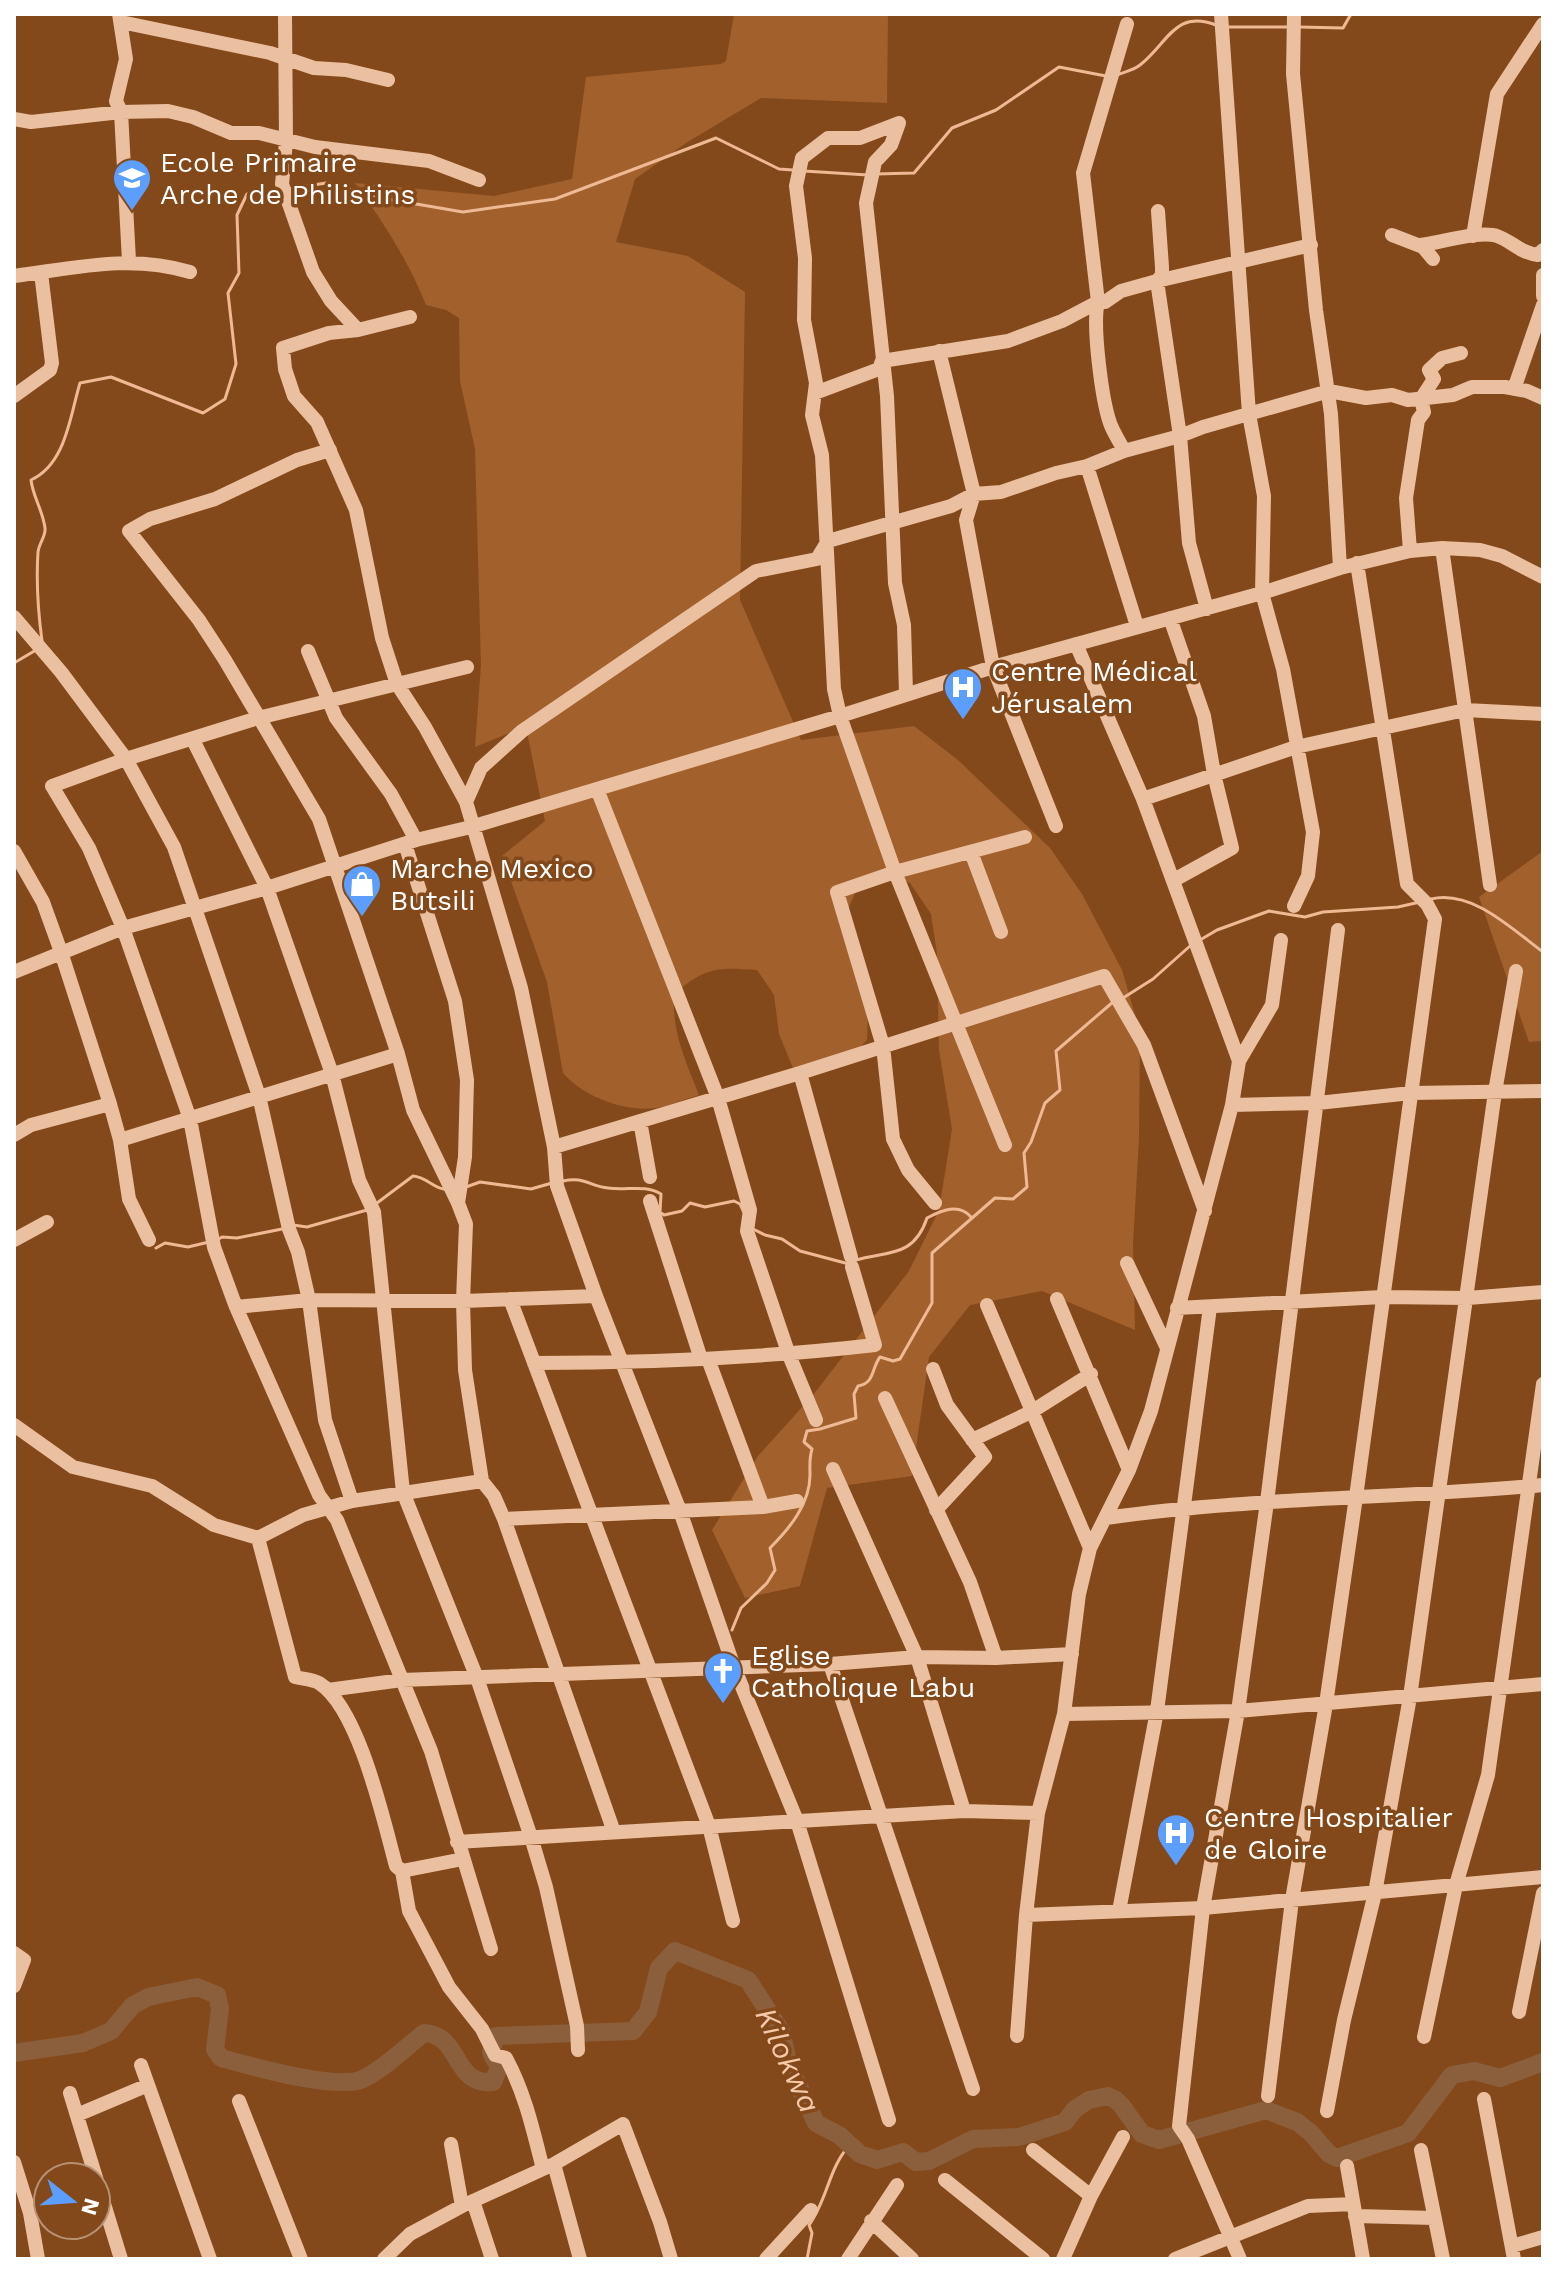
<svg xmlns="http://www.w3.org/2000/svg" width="1557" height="2273" font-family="'Work Sans',sans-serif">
<rect width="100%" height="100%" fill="#84491a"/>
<path fill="#a2602d" d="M 734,14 L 888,14 L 887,103 L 761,98 L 686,143 L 635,179 L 616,242 L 688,256 L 745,292 L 740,600 L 801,740 L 914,726 L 958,760 L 1050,848 L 1082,894 L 1122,970 L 1140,1032 L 1139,1138 L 1133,1244 L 1135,1330 L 1042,1291 L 970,1305 L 929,1357 L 912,1476 L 827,1488 L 800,1586 L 745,1598 L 712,1530 L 758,1456 L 813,1395 L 909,1271 L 939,1210 L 952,1129 L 939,1050 L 937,954 L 931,914 L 910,883 L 886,873 L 857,889 L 841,925 L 868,1011 L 867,1040 L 852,1056 L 793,1068 L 779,1034 L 774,995 L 757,970 C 718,967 705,967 674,994 C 672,1033 685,1059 699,1095 C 685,1099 670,1106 656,1108 C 624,1112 584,1097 563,1073 L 547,982 L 502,856 L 545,821 L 527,732 L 524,727 L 475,747 L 481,665 L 475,449 L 460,381 L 459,318 L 446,310 L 426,305 C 408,260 383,222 355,183 L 494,196 L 572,179 L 586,77 L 721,64 L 726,61 Z
M 1543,851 L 1543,1041 L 1529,1042 L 1479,897 Z"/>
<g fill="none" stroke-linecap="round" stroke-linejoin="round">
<path stroke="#eeb993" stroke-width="3" d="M 1227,27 L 1287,27
M 1299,27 L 1343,28 L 1351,14
M 1117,75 C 1124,72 1134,70 1140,65 C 1168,43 1175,9 1216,25
M 804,171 L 868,175
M 876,174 L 914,173 L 952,128 L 996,110 L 1059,67 L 1106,76
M 288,189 L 326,183 L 387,199 L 463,212 L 555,199 L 716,138 L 779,169 L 793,170
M 42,641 C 38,611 36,582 38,552 C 39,543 46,536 45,528 C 43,511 33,497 31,480 C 66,464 70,416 80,383 L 111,377 L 203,413 L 225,399 L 236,364 L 228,293 L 239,273 L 237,215 L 247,194 L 280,190
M 14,663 L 36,650
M 1431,899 C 1472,889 1513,930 1543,952
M 1200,940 L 1217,930 L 1269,911 L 1305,917 L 1323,912 L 1398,907 L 1420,902
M 1123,998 L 1153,979 L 1190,946
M 563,1181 C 583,1176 590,1186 608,1188 C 626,1191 645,1184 661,1194 L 660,1212 L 664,1215 L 682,1211 L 690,1203 L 705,1207 L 734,1201 L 740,1204 L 744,1213
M 466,1187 L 480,1182 L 531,1189 L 552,1183
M 377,1203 L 413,1176 C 426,1177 432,1187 444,1189
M 293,1225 L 307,1227 L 367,1210
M 753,1229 L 765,1235 L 782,1239 L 800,1251 L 849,1264
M 217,1240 L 222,1237 L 237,1238 L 282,1229
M 156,1248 L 165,1243 L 188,1247 L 209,1242
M 856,1260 C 889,1251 914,1257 927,1218 C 942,1210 959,1203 971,1217
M 732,1630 L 741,1608 L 767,1583 L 775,1570 L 770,1548 C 789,1529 810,1504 810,1475 C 810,1465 809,1459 812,1449 L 804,1442 L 807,1431 L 820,1429 L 856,1418 L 854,1394 L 858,1386 C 875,1383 871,1369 880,1357 L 893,1361 L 900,1359 L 932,1303 L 932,1253 L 995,1198 L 1013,1199 L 1027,1187 L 1024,1153 L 1031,1142 L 1045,1103 L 1060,1090 L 1056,1051 L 1113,1002
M 807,2259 L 812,2233 L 809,2225 C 827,2201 829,2167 849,2146"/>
<path stroke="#8b5f3c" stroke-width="18" d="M 14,2053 L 83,2043 L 111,2031 L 132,2006 L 148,1997 L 197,1987 L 217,1995 L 220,2009 L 215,2049 L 221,2058 C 250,2066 337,2091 363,2079 C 385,2068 405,2048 424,2033 C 462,2035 452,2086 493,2082 L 499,2068 L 491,2052 L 496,2036 L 633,2031 L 648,2012 L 659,1968 L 675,1951 L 748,1980 L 781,2031 L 789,2065 L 816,2123 L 839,2135 L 860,2154 L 877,2160 L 903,2152 L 916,2162 L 929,2161 L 973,2139 L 1019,2137 L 1065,2122 L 1075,2109 L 1089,2100 L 1108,2096 L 1116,2100 L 1122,2106 L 1142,2134 L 1159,2140 L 1266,2110 L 1297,2122 L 1311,2133 L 1329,2154 L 1337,2158 L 1408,2133 L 1452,2075 L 1474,2071 L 1500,2078 L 1543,2062"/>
<path stroke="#ebc0a0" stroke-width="14" d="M 119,14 L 126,59 L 116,101 L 121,112 L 129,261
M 285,14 L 286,141 L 282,184 L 313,272 L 331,301 L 358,330
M 1221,14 L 1249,414 L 1264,496 L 1262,593 L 1283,669 L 1313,832 L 1308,876 L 1294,906
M 1294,14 L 1293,74 L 1316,310 L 1331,414 L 1340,568
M 121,22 L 270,53 L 314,68 L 346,70 L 388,80
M 14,119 L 31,122 L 121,112 L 168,111 L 193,117 L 231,133 L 259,133 L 315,147 L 429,161 L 479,180
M 899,123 L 860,138 L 828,138 L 802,158 L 796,186 L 805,258 L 804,320 L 816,383 L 812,415 L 822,455 L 834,689 L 840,716 L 895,872 L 1005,1145
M 899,123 L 891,145 L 875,162 L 866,203 L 887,396 L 895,583 L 904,625 L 906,693
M 1392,235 L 1423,247 L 1433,259
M 1473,236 L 1497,94 L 1543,24
M 1420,245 C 1439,243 1480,230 1497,236 C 1512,241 1518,252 1538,255 L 1543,250
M 1543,275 L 1543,296
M 14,276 C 76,268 129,254 190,272
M 410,317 L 358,330 L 329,333 L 283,348 L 285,369 L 294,396 L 317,422 L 356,510 L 382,638 L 397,684 L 425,727 L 466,802 L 521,988 L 554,1147 L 557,1186 L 596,1296 L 680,1511 L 734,1667 L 797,1821 L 889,2120
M 939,351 L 974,494 L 966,520 L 993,667 L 1056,826
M 1514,389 L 1543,305
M 815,393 L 879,369 L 882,361 L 1008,341 L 1062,321 L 1098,302 L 1105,302 L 1121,291 L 1157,281 L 1162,275 L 1162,267 L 1158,211
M 14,396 L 50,370 L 52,363 L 41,273
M 330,450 L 297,460 L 215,499 L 150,519 L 129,531 L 199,620 L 225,660 L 319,819 L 398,1054 L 413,1110 L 458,1203
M 1124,451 C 1120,442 1113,432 1110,423 C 1102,400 1092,325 1098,302 L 1083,173 L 1127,24
M 1087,466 L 1137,626
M 1442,548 L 1490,885
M 1410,551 L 1406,498 L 1418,420 L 1424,412 L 1421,399 L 1434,379 L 1429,370 L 1442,358 L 1461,353
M 1207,609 L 1189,543 L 1180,436 L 1157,281 L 1311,245
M 14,617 L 61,672 L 126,759 L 174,847 L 259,1096 L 289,1229 L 298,1252 L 309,1300 L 325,1420 L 352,1501
M 1170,618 L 1204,716 L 1214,774 L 1232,848 L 1174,880
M 308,651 L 336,718 L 391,794 L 416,840
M 467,667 L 258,718 L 126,759 L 52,786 L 89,848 L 123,928 L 190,1119 L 214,1247 L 236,1307 L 319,1495 L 337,1520 L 431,1751 L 491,1949
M 193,740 L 267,888 L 332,1074 L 359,1180 L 374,1212 L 403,1492 L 477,1678 L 531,1837 L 546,1887 L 577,2026 L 578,2050
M 597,789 L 718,1098 L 750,1210 L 747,1231 L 789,1355 L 816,1420
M 1143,799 L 1296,747 L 1465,710 L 1543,714
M 466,802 L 481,768 L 522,731 L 756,571 L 817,559 L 828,541 L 951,506 L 974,494 L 1001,492 L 1056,473 L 1087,466 L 1124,451 L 1180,436 L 1203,427 L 1329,391 L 1366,398 L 1392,395 L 1408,400 L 1453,395 L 1472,387 L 1505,387 L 1527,391 L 1543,398
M 405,844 L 455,1001 L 467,1080 L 465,1157 L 458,1203 L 466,1224 L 463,1301 L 465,1370 L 482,1481 L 494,1496 L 504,1519 L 614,1832
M 14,851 L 43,902 L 61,952 L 110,1104 L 120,1140 L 129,1199 L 149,1240
M 971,852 L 1001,932
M 14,972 L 123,928 L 267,888 L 416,840 L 471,827 L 597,789 L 840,716 L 993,667 L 1262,593 L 1340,568 L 1410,551 L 1442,548 L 1480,550 L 1502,556 L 1543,577
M 1239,1061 L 1272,1005 L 1281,940
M 800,1073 L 851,1257
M 1232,1105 L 1318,1103 L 1411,1093 L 1543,1091
M 640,1121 L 650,1177
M 14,1135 L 31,1125 L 110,1104
M 120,1140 L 398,1054
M 554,1147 L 800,1073 L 1104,976 L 1144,1045 L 1205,1211
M 650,1201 L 701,1359
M 935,1203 L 908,1170 L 893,1139 L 883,1046 L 837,892 L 895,872 L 1025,837
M 14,1240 L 47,1222
M 1127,1263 L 1167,1348
M 510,1299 L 709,1826 L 733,1921
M 1057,1299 L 1129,1470
M 987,1305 L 1090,1548
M 236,1307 L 309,1300 L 463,1301 L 596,1296
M 1177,1308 L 1382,1297 L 1468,1298 L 1543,1292
M 708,1359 L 763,1507
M 534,1363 C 648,1363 761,1358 875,1345 L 852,1267
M 933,1369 L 947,1405 L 985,1457 L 936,1510
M 885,1398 L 970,1582 L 996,1658
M 14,1425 L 73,1467 L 152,1486 L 214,1525 L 258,1538 L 303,1515 L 352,1501 L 482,1481
M 972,1440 L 1031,1412 L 1091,1374
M 833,1469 L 917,1657 L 964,1811
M 1106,1518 C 1251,1497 1397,1499 1543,1485
M 504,1519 L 763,1507 L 797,1501
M 258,1538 L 295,1677 C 303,1679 312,1679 319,1683 C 359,1708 384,1822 396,1866 L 402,1871 L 409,1911 L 449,1987 L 482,2029 L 495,2055 L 506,2058 C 525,2093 533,2130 543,2169
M 830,1664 L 973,2089
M 328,1690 L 402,1680 L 830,1664 L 917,1657 L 996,1658 L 1072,1654
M 1064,1714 L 1238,1711 L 1543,1684
M 457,1842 L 964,1811 L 1038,1813
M 402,1871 L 463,1859
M 1119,1911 L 1157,1711 L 1210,1307
M 1026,1915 L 1203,1908 L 1543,1877
M 14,1953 L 24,1960 L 14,1986
M 1519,2012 L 1543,1893
M 1017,2036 L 1026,1915 L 1038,1813 L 1064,1714 L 1079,1594 L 1090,1548 L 1129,1470 L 1151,1411 L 1232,1105 L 1239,1061 L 1143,799 L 1076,644
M 1424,2037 L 1456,1885 L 1488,1775 L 1543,1384
M 141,2065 L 210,2259
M 70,2093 L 121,2259
M 1268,2096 L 1292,1900 L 1326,1704 L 1356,1497 L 1435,919 L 1427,904 L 1407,884 L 1357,563
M 1484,2099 L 1514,2259
M 239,2101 L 301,2259
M 1327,2111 L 1344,2020 L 1375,1893 L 1410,1697 L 1495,1092 L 1516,971
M 77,2115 L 148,2085
M 451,2144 L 462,2206
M 1033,2150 L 1091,2196
M 1421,2150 L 1443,2259
M 14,2162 L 30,2213 L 38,2259
M 554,2164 L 580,2259
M 1347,2166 L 1363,2259
M 945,2180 L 1043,2259
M 473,2201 L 492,2259
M 1355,2216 L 1435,2218
M 871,2221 L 912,2259
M 1512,2246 L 1543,2237
M 384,2259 L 410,2234 L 462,2206 L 554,2164 L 623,2124 L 660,2222 L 671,2259
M 766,2259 L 811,2210
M 848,2259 L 897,2185
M 1063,2259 L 1091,2196 L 1123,2137
M 1175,2259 L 1308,2206 L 1353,2204
M 1240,2259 L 1188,2139 L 1179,2126 L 1203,1908 L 1238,1711 L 1267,1502 L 1338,930"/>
</g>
<defs>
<g id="school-pin" transform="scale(2)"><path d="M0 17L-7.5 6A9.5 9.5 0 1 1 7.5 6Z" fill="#5c9efe" stroke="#84491a"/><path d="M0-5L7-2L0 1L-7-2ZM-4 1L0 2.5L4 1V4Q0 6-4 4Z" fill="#fff"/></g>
<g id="hospital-pin" transform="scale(2)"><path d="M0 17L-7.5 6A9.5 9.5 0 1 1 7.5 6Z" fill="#5c9efe" stroke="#84491a"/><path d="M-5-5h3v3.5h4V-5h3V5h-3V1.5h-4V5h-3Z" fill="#fff"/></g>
<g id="shop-pin" transform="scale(2)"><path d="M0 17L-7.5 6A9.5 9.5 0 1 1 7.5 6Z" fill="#5c9efe" stroke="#84491a"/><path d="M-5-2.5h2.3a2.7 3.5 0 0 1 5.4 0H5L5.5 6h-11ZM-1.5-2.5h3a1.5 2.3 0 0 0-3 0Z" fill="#fff"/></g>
<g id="church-pin" transform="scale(2)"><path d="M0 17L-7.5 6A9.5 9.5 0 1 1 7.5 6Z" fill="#5c9efe" stroke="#84491a"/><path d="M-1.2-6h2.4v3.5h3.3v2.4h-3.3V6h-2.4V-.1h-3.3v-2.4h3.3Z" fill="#fff"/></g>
</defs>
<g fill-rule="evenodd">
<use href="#school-pin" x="132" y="178"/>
<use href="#hospital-pin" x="963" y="687"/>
<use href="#shop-pin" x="362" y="884"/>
<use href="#church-pin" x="723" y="1671"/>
<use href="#hospital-pin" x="1176" y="1833"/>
</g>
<g text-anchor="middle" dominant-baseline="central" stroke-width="7" stroke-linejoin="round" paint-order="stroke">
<g font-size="28" fill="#fff" stroke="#84491a" text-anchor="start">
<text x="160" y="162">Ecole Primaire<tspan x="160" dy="32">Arche de Philistins</tspan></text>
<text x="991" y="671">Centre Médical<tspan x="991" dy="32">Jérusalem</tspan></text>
<text x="390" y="868">Marche Mexico<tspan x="390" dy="32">Butsili</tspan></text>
<text x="751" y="1655">Eglise<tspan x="751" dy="32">Catholique Labu</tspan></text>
<text x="1204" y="1817">Centre Hospitalier<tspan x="1204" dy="32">de Gloire</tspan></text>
</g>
<g font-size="30" font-style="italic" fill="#f3caab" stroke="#84491a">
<text transform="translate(788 2060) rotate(65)">Kilokwa</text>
</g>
</g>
<rect width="1557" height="2273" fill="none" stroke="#ffffff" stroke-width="32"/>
<g transform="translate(72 2201) rotate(107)"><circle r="38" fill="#84491a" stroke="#b59276" stroke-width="2"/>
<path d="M0-6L14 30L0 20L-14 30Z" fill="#5c9efe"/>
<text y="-12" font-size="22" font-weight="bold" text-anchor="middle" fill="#ffffff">N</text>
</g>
</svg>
